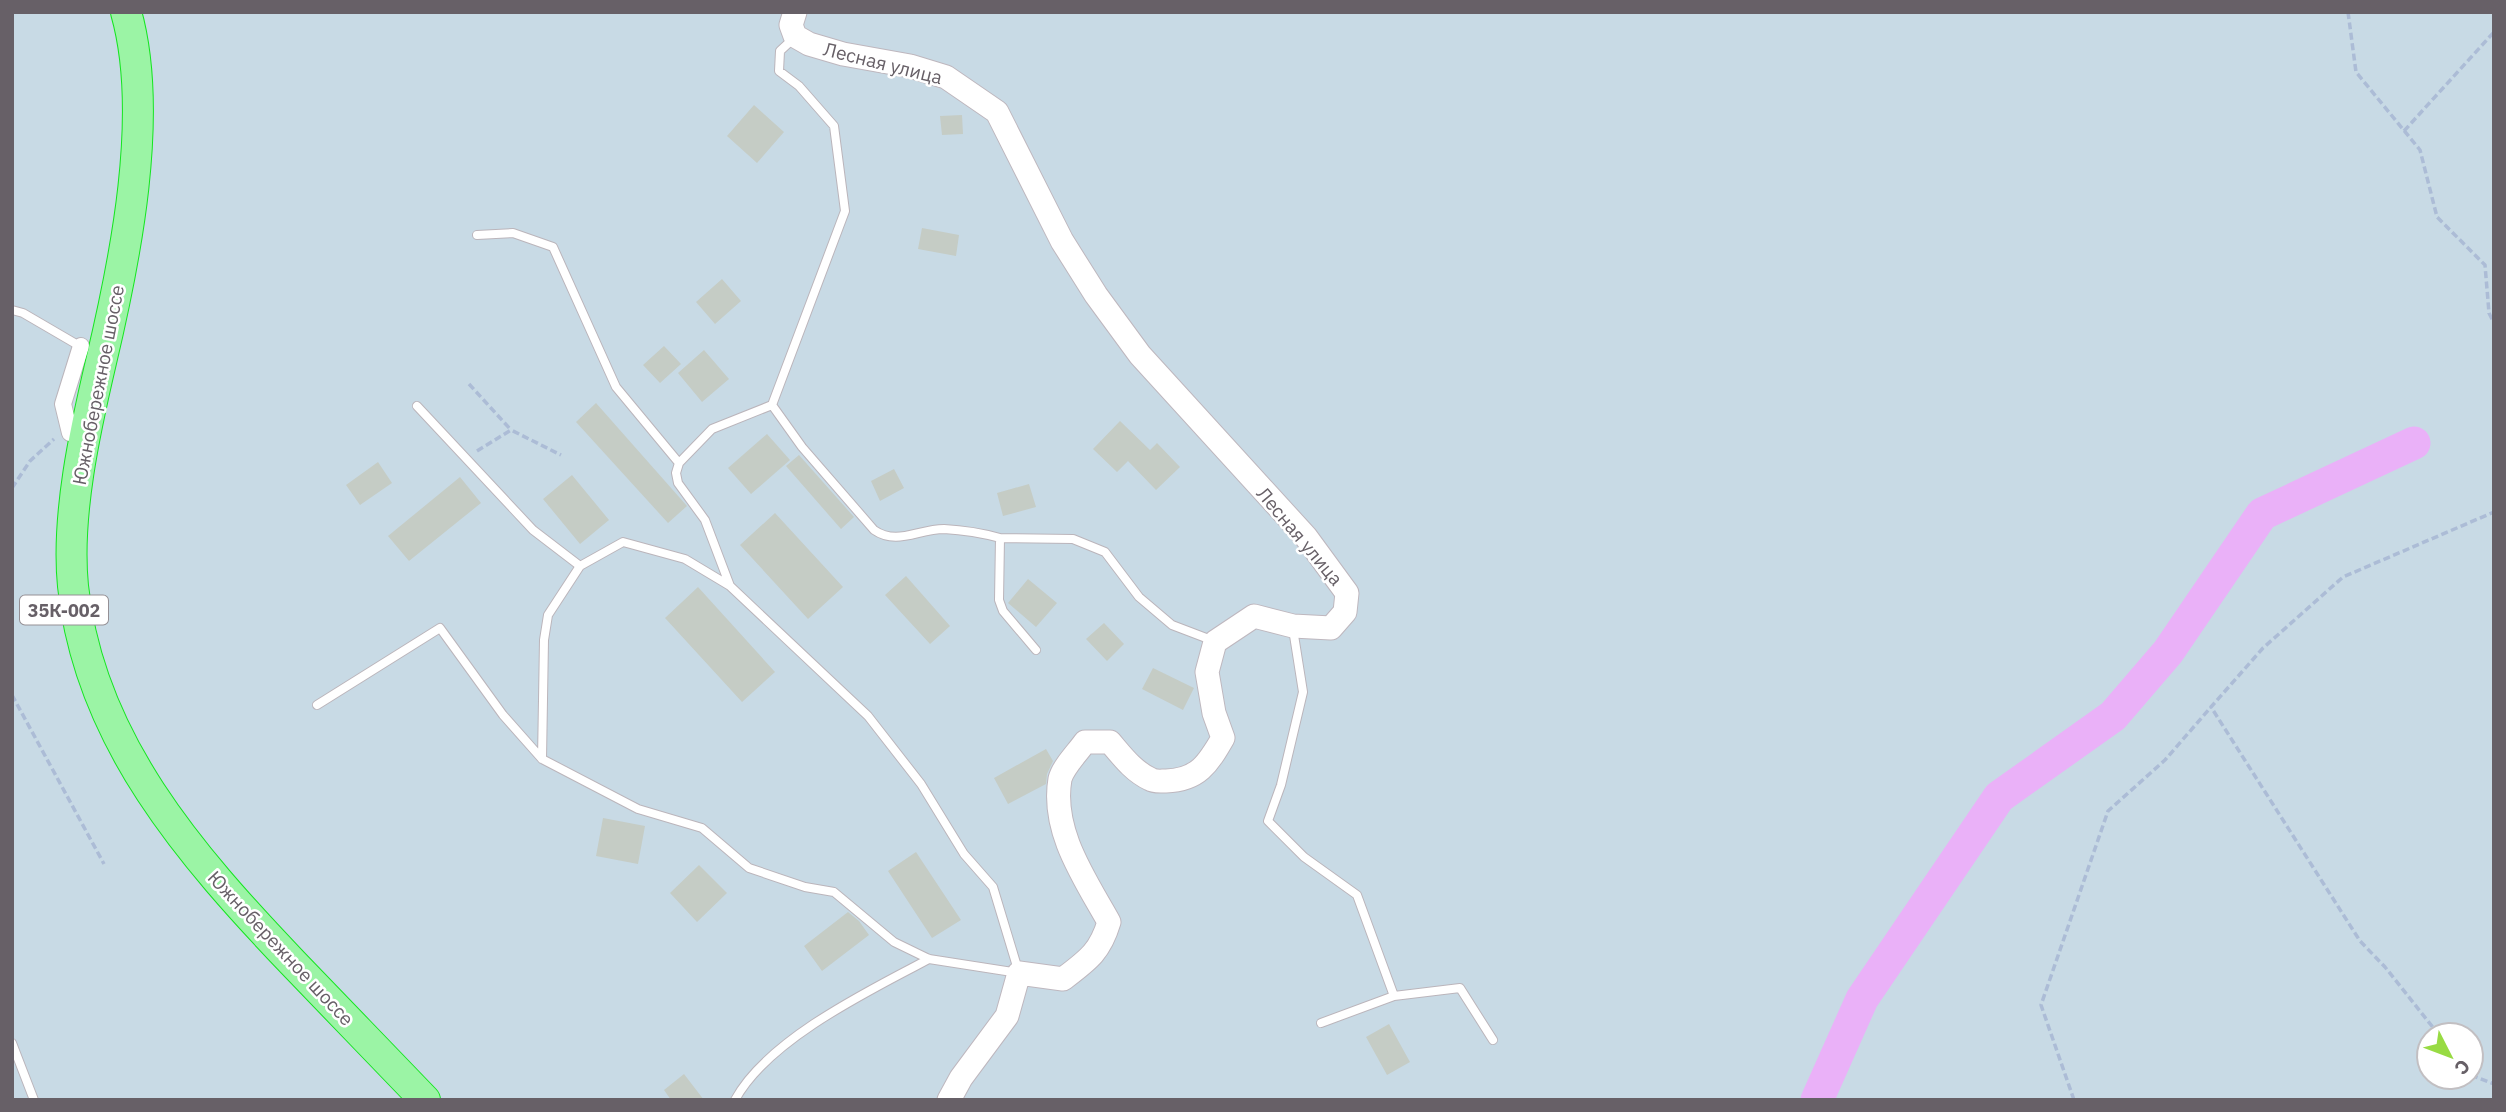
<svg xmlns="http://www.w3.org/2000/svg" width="2506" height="1112" font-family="'IBM Plex Sans',sans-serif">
<rect width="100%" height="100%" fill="#e9f0ea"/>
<path fill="#c8dae5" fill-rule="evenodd" d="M 12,12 L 2494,12 L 2494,1100 L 12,1100 ZM 2429,1035 L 2471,1035 L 2471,1077 L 2429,1077 Z"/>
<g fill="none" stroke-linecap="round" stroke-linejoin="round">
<path stroke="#eab1f8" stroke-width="33" d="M 1817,1100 L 1862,999 L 1999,797 L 2113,716 L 2168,652 L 2262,514 L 2414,443"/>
</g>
<path fill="#c5ccc5" d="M 754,105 L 784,132 L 757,163 L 727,136 Z
M 962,115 L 963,134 L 942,135 L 940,116 Z
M 922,228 L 959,235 L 956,256 L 918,249 Z
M 722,279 L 741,301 L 715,324 L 696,302 Z
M 664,346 L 681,364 L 660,383 L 643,365 Z
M 704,350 L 729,379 L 702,402 L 678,373 Z
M 596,403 L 687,506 L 668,523 L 576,422 Z
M 1120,421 L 1150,450 L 1157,443 L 1180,467 L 1156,490 L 1128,461 L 1117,472 L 1093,449 Z
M 767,434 L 790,460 L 751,494 L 728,468 Z
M 799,455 L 854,517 L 841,529 L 786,466 Z
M 378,462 L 392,483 L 360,505 L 346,485 Z
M 894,469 L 904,488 L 880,501 L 871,481 Z
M 572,475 L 609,520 L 580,544 L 543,499 Z
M 460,477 L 481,503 L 409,561 L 388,536 Z
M 1029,484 L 1036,507 L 1003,516 L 997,493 Z
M 775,513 L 843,587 L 808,619 L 740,545 Z
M 906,576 L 950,626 L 930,644 L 885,595 Z
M 1028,579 L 1057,603 L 1036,627 L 1008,603 Z
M 698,587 L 775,672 L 742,702 L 665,618 Z
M 1104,623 L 1124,644 L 1107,661 L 1086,639 Z
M 1153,668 L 1194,688 L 1183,710 L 1142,689 Z
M 1046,749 L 1053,761 L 1047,774 L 1046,784 L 1008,804 L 994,778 Z
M 603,818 L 645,826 L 638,864 L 596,856 Z
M 916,852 L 961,920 L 932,938 L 888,871 Z
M 699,865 L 727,893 L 697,922 L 670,893 Z
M 848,912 L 859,921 L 869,935 L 822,971 L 804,946 Z
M 1389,1024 L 1410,1062 L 1387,1075 L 1366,1037 Z
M 684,1074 L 704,1100 L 671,1100 L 664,1090 Z"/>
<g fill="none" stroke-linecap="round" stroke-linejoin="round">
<g stroke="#bbb5bb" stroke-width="10">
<path id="lane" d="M 795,37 L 780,51 L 779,71 L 799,86 L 834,126 L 845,211 L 772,405 L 802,447 L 874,530 C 897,546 918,529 944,529 C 962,530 982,533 1000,538 L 999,600 L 1003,611 L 1036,650
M 477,235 L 513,233 L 553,247 L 616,387 L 679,463
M 12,310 L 23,313 L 83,348
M 417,406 L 533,530 L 580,566
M 1000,538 L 1073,539 L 1105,552 L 1139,597 L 1172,625 L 1214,641
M 1293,629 L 1303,692 L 1281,785 L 1268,821 L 1304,857 L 1357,895 L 1394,996 L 1321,1023
M 317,705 L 440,628 L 503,715 L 542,759 L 638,809 L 702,828 L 749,868 L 805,887 L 834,892 L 894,942 L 929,959 L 1019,973 L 993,887 L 964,854 L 921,784 L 868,716 L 730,586 L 705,520 L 678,483 L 676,473 L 679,463 L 712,429 L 772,405
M 542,759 L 544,640 L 548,615 L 580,566 L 623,542 L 685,559 L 730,586
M 1394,996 L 1460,988 L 1493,1040
M 12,1043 L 34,1100
M 735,1100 C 767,1040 870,990 929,959"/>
</g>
<g stroke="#bbb5bb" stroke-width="18">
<path id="street" d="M 70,433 L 63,404 L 81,346"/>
</g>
<g stroke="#beb7be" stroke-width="25">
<path id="secondary" d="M 795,12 L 791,25 L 795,36 L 809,44 L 843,54 L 910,66 L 946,77 L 997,112 L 1062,241 L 1096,295 L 1140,355 L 1306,537 L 1347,593 L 1345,612 L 1331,628 L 1293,626 L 1254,616 L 1215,642 L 1207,672 L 1214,713 L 1223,738 C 1208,764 1198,780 1166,781 C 1160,781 1155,782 1150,779 C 1133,771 1122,756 1110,742 L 1085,742 C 1078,752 1063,767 1060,779 C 1051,831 1085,879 1109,922 C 1100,952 1088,960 1063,979 L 1019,973 L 1007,1016 L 961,1078 L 949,1100"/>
</g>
<g stroke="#14e51f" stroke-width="32">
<path id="highway" d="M 126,12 C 155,114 125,261 101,362 C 85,430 66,516 73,586 C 89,740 191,856 293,963 C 337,1009 381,1054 425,1100"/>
</g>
<path stroke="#acbcd6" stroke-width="3.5" stroke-dasharray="7 3.5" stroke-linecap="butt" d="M 2348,12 L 2356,72 L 2420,150 L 2437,217 L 2485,265 L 2489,313 L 2494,323
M 2404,131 L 2494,32
M 469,384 L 511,430
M 477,451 L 511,430 L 561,455
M 12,488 L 30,461 L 54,439
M 12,695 L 104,864
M 2439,1035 L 2385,967 L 2360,941 L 2211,707 L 2263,648 L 2343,577 L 2494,512
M 2471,1075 L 2494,1084
M 2074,1100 L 2041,1005 L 2108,811 L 2165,760 L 2211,707"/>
<use href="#lane" stroke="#fff" stroke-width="8"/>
<use href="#street" stroke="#fff" stroke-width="16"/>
<use href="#secondary" stroke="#fff" stroke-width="23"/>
<use href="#highway" stroke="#9bf4a5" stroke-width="30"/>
</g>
<g text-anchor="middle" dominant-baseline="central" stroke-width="5" stroke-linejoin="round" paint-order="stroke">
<rect fill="#fff" stroke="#959095" stroke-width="2" x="20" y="595.5" width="88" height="29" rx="5"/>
<g font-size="18" font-weight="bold" fill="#676067">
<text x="64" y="610">35К-002</text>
</g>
<g font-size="19" fill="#676067" stroke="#fff">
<text transform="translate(883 63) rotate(14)">Лесная улица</text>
<text transform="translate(98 385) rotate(-79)">Южнобережное шоссе</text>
<text transform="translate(1300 536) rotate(50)">Лесная улица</text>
<text transform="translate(281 948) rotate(47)">Южнобережное шоссе</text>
</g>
</g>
<rect width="2506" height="1112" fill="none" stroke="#676067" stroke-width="28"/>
<g transform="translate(2450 1056) rotate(132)"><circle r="33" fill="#ffffff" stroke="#c2bfc2" stroke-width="2"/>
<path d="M0-5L12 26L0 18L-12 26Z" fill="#98db43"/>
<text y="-10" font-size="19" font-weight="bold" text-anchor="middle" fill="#676067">С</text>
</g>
</svg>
